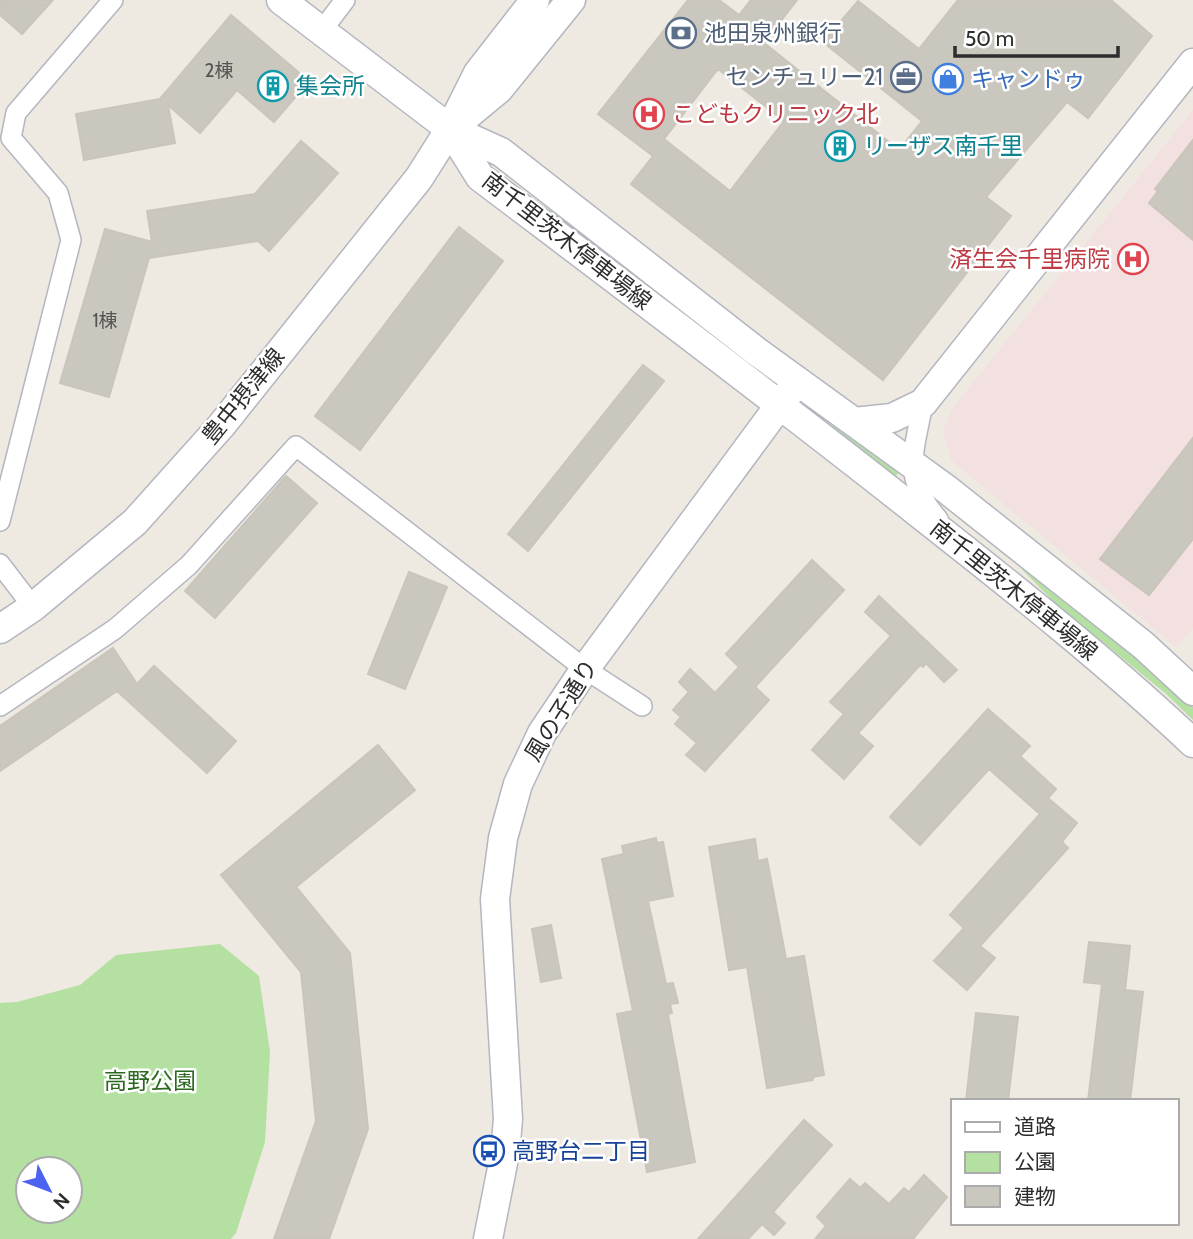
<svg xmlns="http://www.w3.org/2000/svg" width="1193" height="1239" font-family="Cabin,'Noto Sans JP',sans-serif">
<rect width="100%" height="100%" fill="#eee9e1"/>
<path fill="#f3e0e0" d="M 1193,110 L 1193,628 L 1176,647 L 951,460 L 943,431 L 953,408 Z"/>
<path fill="#b4e0a1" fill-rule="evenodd" d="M 546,203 L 742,354 L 742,358 L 737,359 L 557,223 Z
M 837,423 L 901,471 L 893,478 L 829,429 Z
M 1001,548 L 1123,645 L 1193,707 L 1193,720 L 1165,693 L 1055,603 Z
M 220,944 L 259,976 L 270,1052 L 265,1142 L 236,1233 L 231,1239 L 0,1239 L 0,1003 L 17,1002 L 80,985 L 116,955 ZM 28,1169 L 70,1169 L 70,1211 L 28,1211 Z"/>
<path fill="#cac7bf" stroke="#c9c5ba" stroke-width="2" fill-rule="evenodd" d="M 0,0 L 53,0 L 22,34 L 0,15 Z
M 688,0 L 719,0 L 739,15 L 751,0 L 797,0 L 764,43 L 899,150 L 922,121 L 823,42 L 858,1 L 919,49 L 958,0 L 1111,0 L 1152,36 L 1088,118 L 1067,102 L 986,197 L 1011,216 L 883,380 L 631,184 L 653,156 L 598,114 ZM 718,69 L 784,121 L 730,191 L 664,139 Z
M 231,15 L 309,81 L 274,122 L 237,90 L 200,133 L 168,105 L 175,143 L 84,160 L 76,114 L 160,99 Z
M 1193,140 L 1193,240 L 1149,203 L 1158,191 L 1155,189 Z
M 301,141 L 338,173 L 269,251 L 258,241 L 149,258 L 109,397 L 60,383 L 105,229 L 152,242 L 147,211 L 255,194 Z
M 459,227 L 503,261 L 360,450 L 315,416 Z
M 643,365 L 664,381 L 528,551 L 508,534 Z
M 1193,438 L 1193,539 L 1149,595 L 1100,559 Z
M 286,476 L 317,503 L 215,618 L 185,591 Z
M 812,560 L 844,590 L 755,687 L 769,700 L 705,771 L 686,755 L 697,743 L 675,724 L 681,717 L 673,710 L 689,692 L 679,682 L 690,669 L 715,693 L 739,667 L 726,654 Z
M 409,572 L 447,587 L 405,689 L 368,674 Z
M 879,596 L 957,670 L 944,682 L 926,663 L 923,667 L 920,665 L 858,733 L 873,746 L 844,779 L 812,750 L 844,714 L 830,702 L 891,636 L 865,612 Z
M 113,648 L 137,684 L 154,666 L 236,741 L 207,773 L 117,691 L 0,771 L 0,726 Z
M 988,709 L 1030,746 L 1020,756 L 1056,789 L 1048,798 L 1077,823 L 1062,842 L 1068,848 L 980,946 L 995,958 L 967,990 L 934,961 L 964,928 L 950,915 L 1040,814 L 989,769 L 920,845 L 890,817 Z
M 378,745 L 415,790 L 296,887 L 350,953 L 368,1129 L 329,1239 L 274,1239 L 316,1121 L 301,972 L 221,875 Z
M 656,838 L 657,843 L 663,842 L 673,896 L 648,901 L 666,984 L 673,983 L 678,1003 L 670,1004 L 672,1013 L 668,1014 L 695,1162 L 647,1172 L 617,1014 L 633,1011 L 602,859 L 624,854 L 622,846 Z
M 755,839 L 758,861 L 767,859 L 786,959 L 804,956 L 824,1075 L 813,1077 L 813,1080 L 767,1088 L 747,967 L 729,970 L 709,847 Z
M 551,925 L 561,978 L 541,982 L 532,929 Z
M 1089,942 L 1130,946 L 1125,990 L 1143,992 L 1130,1101 L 1088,1101 L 1102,984 L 1084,982 Z
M 976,1013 L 1018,1017 L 1008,1101 L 966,1101 Z
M 804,1120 L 832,1145 L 773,1212 L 785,1223 L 774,1235 L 762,1224 L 748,1239 L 698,1239 Z
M 924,1175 L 947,1197 L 913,1239 L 815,1239 L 826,1226 L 817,1217 L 850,1179 L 860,1188 L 865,1183 L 889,1204 L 904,1188 L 909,1192 Z"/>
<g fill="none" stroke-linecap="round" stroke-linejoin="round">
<g stroke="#b4b6c0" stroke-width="22">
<path id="street" d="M 323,29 L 345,0
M 923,403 C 914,453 901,477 938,519
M 0,521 L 71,240 L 58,193 L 11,138 L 16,113 L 113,0
M 0,564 L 33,607
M 0,706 L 115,629 L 189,565 L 296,446 L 585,669 L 642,706"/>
</g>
<g stroke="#b4b6c0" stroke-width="31">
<path id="secondary" d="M 281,0 L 450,129 L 501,152 L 756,351 L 945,488 L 1143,645 L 1193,691
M 458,123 L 499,89 L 571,0
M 450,129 L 480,177 C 628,289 776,400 921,515 C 1014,588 1107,662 1193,743
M 854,422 L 892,418 L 923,403 L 1193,63
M 0,629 L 33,607 L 135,522 L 221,426 L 419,178 L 450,129 L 478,73 L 535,0
M 488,1239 L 505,1153 L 508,1119 L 495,899 L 503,838 L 518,784 L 542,733 L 585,669 L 790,391"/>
</g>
<use href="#street" stroke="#fff" stroke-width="19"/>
<use href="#secondary" stroke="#fff" stroke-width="28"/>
</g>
<defs>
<g id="bank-ring" transform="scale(1.575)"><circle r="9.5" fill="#fff" stroke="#5c6f8a" stroke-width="1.5"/><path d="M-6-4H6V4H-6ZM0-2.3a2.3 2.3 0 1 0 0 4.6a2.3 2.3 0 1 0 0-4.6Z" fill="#5c6f8a"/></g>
<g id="office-ring" transform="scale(1.575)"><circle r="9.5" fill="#fff" stroke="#5c6f8a" stroke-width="1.5"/><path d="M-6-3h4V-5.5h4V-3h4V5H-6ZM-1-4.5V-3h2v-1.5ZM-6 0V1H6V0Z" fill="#5c6f8a"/></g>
<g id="shop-ring" transform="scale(1.575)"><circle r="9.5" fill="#fff" stroke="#3f7fe0" stroke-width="1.5"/><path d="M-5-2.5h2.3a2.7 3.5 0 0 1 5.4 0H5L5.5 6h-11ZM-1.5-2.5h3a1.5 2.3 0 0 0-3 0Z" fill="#3f7fe0"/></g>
<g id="building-ring" transform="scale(1.575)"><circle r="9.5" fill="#fff" stroke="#0f9aa8" stroke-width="1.5"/><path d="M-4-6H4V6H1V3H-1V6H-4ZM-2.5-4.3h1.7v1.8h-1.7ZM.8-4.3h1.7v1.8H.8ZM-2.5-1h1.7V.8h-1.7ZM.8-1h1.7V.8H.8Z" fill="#0f9aa8"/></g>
<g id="hospital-ring" transform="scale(1.575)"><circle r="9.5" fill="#fff" stroke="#e0444e" stroke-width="1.5"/><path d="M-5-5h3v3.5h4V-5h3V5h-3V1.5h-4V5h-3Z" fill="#e0444e"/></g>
<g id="bus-ring" transform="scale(1.575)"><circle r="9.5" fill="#fff" stroke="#1a4fb4" stroke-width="1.5"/><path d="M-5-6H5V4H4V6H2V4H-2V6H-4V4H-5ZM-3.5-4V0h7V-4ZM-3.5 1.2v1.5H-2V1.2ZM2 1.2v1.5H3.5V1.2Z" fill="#1a4fb4"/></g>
</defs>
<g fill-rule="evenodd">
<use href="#bank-ring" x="681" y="33"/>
<use href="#office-ring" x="906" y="77"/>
<use href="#shop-ring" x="948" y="79"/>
<use href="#building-ring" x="273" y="86"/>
<use href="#hospital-ring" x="649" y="114"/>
<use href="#building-ring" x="840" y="146"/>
<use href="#hospital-ring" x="1133" y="259"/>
<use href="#bus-ring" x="489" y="1151"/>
</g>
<g text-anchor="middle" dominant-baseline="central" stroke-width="5" stroke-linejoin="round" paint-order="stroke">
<g font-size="19" fill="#545452">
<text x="219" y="70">2棟</text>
<text x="105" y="320">1棟</text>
</g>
<g font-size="23" fill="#4e5e75" stroke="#fff" text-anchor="start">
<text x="704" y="33">池田泉州銀行</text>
<text x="883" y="77" text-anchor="end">センチュリー21</text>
</g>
<g font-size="23" fill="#366cbe" stroke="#fff" text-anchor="start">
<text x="971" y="79">キャンドゥ</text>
</g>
<g font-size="23" fill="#0d838f" stroke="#fff" text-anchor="start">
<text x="296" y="86">集会所</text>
<text x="863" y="146">リーザス南千里</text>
</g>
<g font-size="23" fill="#be3a42" stroke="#fff" text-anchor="start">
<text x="672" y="114">こどもクリニック北</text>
<text x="1110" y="259" text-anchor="end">済生会千里病院</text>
</g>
<g font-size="23" fill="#2d2d2d" stroke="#fff">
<text transform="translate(567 241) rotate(38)">南千里茨木停車場線</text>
<text transform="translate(243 396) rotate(-51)">豊中摂津線</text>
<text transform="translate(1014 590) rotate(39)">南千里茨木停車場線</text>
<text transform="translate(561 710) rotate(-58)">風の子通り</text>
</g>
<g font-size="23" fill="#2b6820" stroke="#fff">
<text x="150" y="1081">高野公園</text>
</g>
<g font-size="23" fill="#164399" stroke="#fff" text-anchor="start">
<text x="512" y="1151">高野台二丁目</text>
</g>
</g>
<rect x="951" y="1099" width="228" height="126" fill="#ffffff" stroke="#ababab" stroke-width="2"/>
<rect x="965" y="1122" width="35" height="10" fill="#ffffff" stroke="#ababab" stroke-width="2"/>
<text x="1014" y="1134" font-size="21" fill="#2d2d2d">道路</text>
<rect x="965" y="1152" width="35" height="21" fill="#b4e0a1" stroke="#ababab" stroke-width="2"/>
<text x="1014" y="1169" font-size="21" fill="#2d2d2d">公園</text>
<rect x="965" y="1186" width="35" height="21" fill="#cac7bf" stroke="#ababab" stroke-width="2"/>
<text x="1014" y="1204" font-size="21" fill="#2d2d2d">建物</text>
<g transform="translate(49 1190) rotate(132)"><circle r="33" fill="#ffffff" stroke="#ababab" stroke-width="2"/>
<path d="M0-5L12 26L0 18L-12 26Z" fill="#4c62f0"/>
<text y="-10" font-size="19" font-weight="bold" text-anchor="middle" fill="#2d2d2d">N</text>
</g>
<path d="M955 46v10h163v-10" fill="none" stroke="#2d2d2d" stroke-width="3.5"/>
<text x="965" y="46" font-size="21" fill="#2d2d2d" stroke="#ffffff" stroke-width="5" paint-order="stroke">50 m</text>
</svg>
